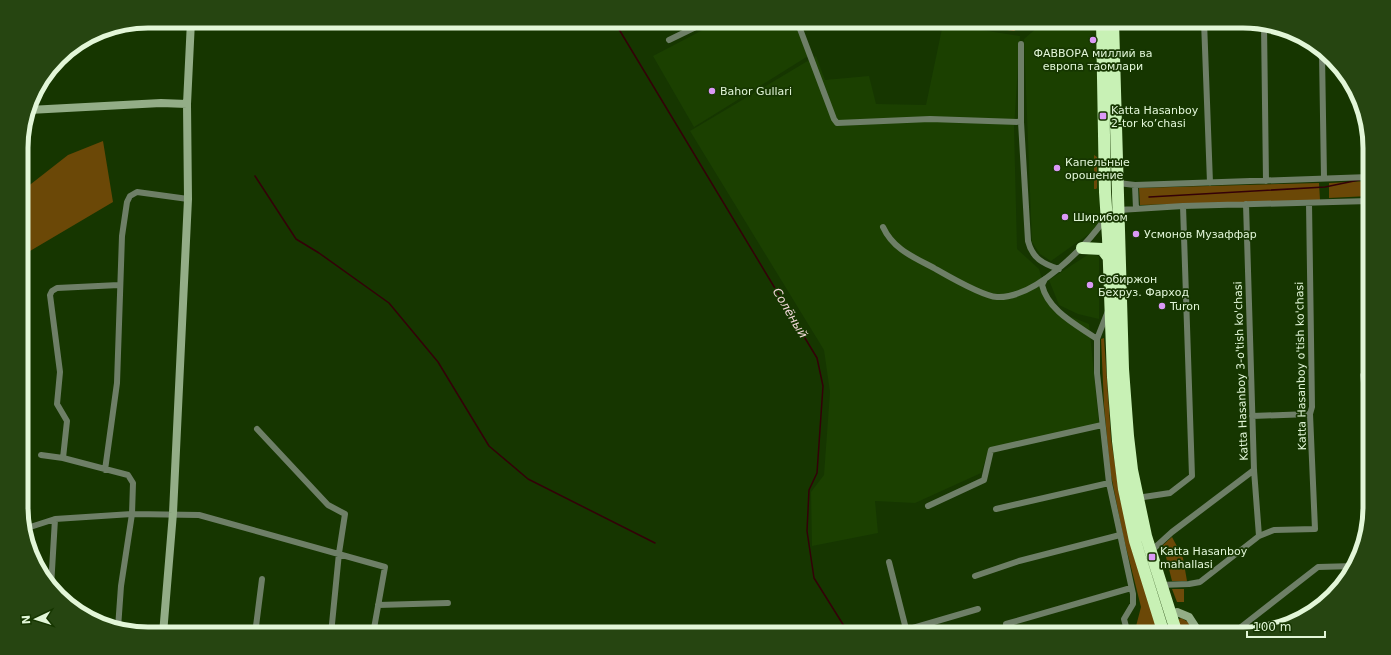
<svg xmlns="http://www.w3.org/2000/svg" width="1391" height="655" font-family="'DejaVu Sans',sans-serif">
<rect width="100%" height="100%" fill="#163600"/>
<path fill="#1b4000" d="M 720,21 L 794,21 L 808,56 L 694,127 L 653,56 Z
M 1045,21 L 1097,21 L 1100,226 L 1051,261 L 1040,254 L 1032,242 L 1024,39 Z
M 943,24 L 1020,36 L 1014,127 L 1017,249 L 1039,269 L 1051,309 L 1089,324 L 1099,424 L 989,448 L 981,473 L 915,503 L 875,501 L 878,533 L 812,546 L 811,492 L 824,475 L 830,392 L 824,350 L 690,131 L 816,56 L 825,80 L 869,76 L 876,104 L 926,105 Z
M 1089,254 L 1099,256 L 1099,319 L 1078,314 L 1059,305 L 1049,280 Z"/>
<path fill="#6b4807" d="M 944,21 L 1030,21 L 1014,31 Z
M 103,141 L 113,202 L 30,251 L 22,237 L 22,191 L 68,155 Z
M 1094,155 L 1097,157 L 1097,188 L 1096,189 L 1094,189 Z
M 1369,181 L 1369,196 L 1329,198 L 1329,183 Z
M 1319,183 L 1320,200 L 1140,205 L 1139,188 Z
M 1104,338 L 1111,438 L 1120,499 L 1160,634 L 1134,634 L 1141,607 L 1123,535 L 1110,470 L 1104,405 L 1101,339 Z
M 1172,537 L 1183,558 L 1187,581 L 1172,581 L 1163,545 Z
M 1181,618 L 1188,622 L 1194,634 L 1183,634 L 1178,620 Z"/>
<path fill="#6e4b0a" d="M 1172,589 L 1184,589 L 1184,602 L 1177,602 Z"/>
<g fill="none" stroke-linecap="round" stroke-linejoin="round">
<path stroke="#340008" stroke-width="1.5" d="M 614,21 L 817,358 L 823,386 L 817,473 L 809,490 L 807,531 L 814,578 L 849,634
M 255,176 L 296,239 L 319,253 L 389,303 L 438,362 L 489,446 L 528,479 L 655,543
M 1149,197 L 1325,187 L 1359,180
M 1137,629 L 1139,634"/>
<path stroke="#6e7f67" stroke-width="6" d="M 797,21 L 834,119 L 837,123 L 930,119 L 1021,122
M 1204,21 L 1210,183
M 1264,25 L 1266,181
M 669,40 L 708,21
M 1021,44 L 1021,122 L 1028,241 C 1032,258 1043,264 1059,269
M 1322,54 L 1324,178
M 1118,183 L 1135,185 L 1369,177
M 1135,185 L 1136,209
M 1367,201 L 1369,231
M 1246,204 L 1254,470 L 1259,536
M 1119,210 L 1183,206 L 1369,201
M 883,227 C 893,249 913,257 934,268 C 948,276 982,296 997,297 C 1035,299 1085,247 1105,219
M 1045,279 L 1042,285 C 1048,311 1077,325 1097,339
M 1108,311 L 1097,339 L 1097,373 L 1109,483 L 1133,594 L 1133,604 L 1124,619 L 1128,634
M 1370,372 L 1365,373 L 1363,375 L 1370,431
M 1252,416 L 1310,414
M 257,429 L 328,505 L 345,514 L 339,553 L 331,634
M 41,455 L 63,458
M 105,470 L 117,383 L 122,236 L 127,202 L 130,196 L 137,192 L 188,199
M 1137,498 L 1170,493 L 1192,476 L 1183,206
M 928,506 L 984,480 L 991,450 L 1102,425
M 996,509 L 1109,483
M 24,529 L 55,519 L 132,514 L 199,515 L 385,567 L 373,634
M 1150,552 L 1172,532 L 1254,470
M 889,562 L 907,633
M 975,576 L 1019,561 L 1120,535
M 1160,585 L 1189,584 L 1200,582 L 1259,536 L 1274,530 L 1315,529 L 1310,414 L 1312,407 L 1309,203
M 51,587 L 55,519
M 378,605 L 448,603
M 1006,624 L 1131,588
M 118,628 L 121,586 L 132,514 L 133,483 L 128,475 L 63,458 L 67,421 L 57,404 L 60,372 L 50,295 L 52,291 L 57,288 L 119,285
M 502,629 L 502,634
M 906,630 L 978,609
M 255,634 L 262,579
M 1232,634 L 1318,567 L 1355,566"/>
<path stroke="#93ad87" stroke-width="8" d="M 29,110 L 161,103 L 187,104
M 1171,617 L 1177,612 L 1189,617 L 1200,634
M 163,634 L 173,513 L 188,199 L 187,104 L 191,21"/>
<path stroke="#c8f1b5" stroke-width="12" d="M 1102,21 L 1105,192 L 1108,238 L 1113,377 L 1118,441 L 1124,489 L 1135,541 L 1164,634
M 1113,21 L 1123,369 L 1128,436 L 1132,470 L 1146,536 L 1177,634
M 1082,248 L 1102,249 L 1109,258"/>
</g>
<g fill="#db99f6" stroke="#163600" stroke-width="1.5">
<circle cx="1093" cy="40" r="4"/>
<circle cx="712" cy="91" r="4"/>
<rect x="1099" y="112" width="8" height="8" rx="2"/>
<circle cx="1057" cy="168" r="4"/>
<circle cx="1065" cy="217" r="4"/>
<circle cx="1136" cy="234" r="4"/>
<circle cx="1090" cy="285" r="4"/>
<circle cx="1162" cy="306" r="4"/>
<rect x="1148" y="553" width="8" height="8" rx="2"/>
</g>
<g text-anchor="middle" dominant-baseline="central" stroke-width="3.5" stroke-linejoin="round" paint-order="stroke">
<g font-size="11" fill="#e2f6d8" stroke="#163600" text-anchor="start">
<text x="1093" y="53" text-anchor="middle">ФАВВОРА миллий ва<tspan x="1093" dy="13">европа таомлари</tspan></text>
<text x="720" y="91">Bahor Gullari</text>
<text x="1111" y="110">Katta Hasanboy<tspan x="1111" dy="13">2-tor ko’chasi</tspan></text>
<text x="1065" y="162">Капельные<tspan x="1065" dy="13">орошение</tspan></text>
<text x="1073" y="217">Ширибом</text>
<text x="1144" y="234">Усмонов Музаффар</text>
<text x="1098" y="279">Собиржон<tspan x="1098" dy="13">Бехруз. Фарход</tspan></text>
<text x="1170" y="306">Turon</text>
<text x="1160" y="551">Katta Hasanboy<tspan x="1160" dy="13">mahallasi</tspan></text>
</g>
<g font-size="11" fill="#e2f6d8" stroke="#163600">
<text transform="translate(1301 366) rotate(-91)">Katta Hasanboy o'tish ko'chasi</text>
<text transform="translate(1241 371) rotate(-92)">Katta Hasanboy 3-o'tish ko'chasi</text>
</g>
<g font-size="12" font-style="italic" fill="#f2d8d9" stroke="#163600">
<text transform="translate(790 313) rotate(59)">Солёный</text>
</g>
</g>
<path d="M0 0H1391V655H0ZM148 28H1243A120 120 0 0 1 1363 148V507A120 120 0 0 1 1243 627H148A120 120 0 0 1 28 507V148A120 120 0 0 1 148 28Z" fill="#264511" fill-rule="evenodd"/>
<path fill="none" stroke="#e2f6d8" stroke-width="5" d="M148 28H1243A120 120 0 0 1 1363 148V507A120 120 0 0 1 1243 627H148A120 120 0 0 1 28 507V148A120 120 0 0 1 148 28Z"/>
<g transform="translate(36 619) rotate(266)" stroke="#163600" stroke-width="3" paint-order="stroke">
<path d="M0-3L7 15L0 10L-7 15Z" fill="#e2f6d8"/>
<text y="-6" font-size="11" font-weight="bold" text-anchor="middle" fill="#e2f6d8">N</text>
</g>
<path d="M1247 631v6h78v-6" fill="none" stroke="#e2f6d8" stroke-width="2"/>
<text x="1253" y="631" font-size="12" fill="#e2f6d8" stroke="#163600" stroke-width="3" paint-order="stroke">100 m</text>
</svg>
